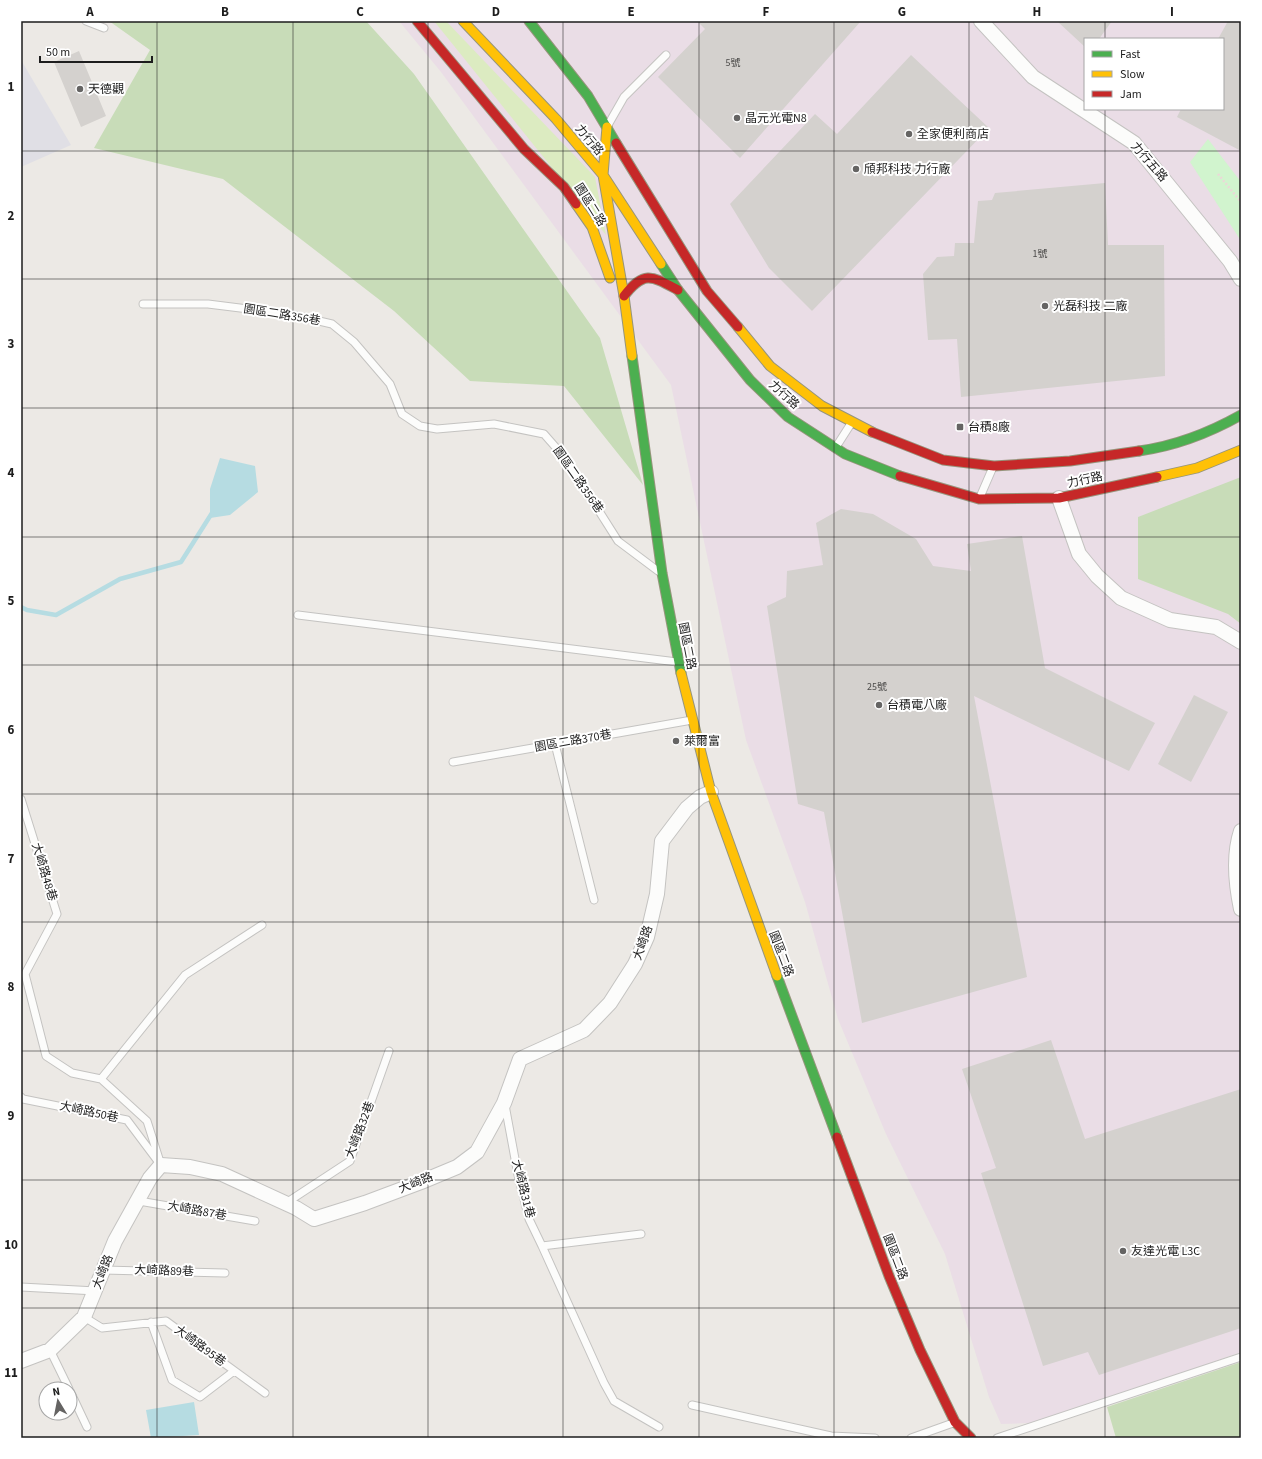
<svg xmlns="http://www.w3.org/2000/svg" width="1262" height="1459" font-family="'Source Sans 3','Noto Sans TC',sans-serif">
<rect width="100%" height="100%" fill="#ece9e5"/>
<path fill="#eadde6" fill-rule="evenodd" d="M 399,21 L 1241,21 L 1241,1352 L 1122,1394 L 1029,1423 L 1001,1424 L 989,1397 L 945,1254 L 886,1134 L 838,1019 L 805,902 L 746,740 L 671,385 L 441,72 ZM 1085,39 L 1223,39 L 1223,109 L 1085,109 Z"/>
<path fill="#dcebc1" d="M 434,21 L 446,21 L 595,177 L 606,235 Z"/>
<path fill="#c8dcb8" d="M 109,21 L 366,21 L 414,74 L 600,338 L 643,485 L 564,386 L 470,381 L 394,311 L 223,179 L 94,148 L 150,50 Z
M 1241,477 L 1241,624 L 1228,614 L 1138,579 L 1138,517 Z
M 1241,1362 L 1241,1438 L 1116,1438 L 1107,1407 Z"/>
<path fill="#d1f4ce" d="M 1208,139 L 1241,182 L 1241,241 L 1190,162 Z"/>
<path fill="#e0dfe5" d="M 21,60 L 71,145 L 21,167 Z"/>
<path fill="#b6dce2" d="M 220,458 L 255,466 L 258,492 L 230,515 L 210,518 L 210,489 Z
M 194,1402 L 199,1435 L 151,1438 L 146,1410 Z"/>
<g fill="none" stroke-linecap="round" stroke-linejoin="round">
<path stroke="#b6dce2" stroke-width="4.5" d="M 21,607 L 27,610 L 56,615 L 120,579 L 181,562 L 212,513"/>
</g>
<path fill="#d4d1ce" d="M 697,21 L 861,21 L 740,158 L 658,77 L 705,29 Z
M 1057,21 L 1112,21 L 1099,39 L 1085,39 L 1085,47 Z
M 1228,21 L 1235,21 L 1241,24 L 1241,151 L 1177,117 L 1181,109 L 1223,109 L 1223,39 L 1218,39 Z
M 79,51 L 106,116 L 81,127 L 54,62 Z
M 911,55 L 989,128 L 812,311 L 769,268 L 730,204 L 815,114 L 837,134 Z
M 1105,183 L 1108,245 L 1164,245 L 1165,376 L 961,397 L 957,339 L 928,340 L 923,274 L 937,257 L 954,256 L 955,243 L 974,243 L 978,201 L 992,200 L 995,193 Z
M 841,509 L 873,514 L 916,539 L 933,566 L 971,571 L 967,544 L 1022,536 L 1045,668 L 1155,723 L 1129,771 L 974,696 L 1027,977 L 862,1023 L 824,812 L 798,804 L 767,606 L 786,597 L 787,571 L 823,565 L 816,523 Z
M 1194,695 L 1228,712 L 1191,782 L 1158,764 Z
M 1051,1040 L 1085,1139 L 1241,1089 L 1241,1328 L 1099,1375 L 1088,1352 L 1043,1366 L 981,1173 L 996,1168 L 962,1069 Z"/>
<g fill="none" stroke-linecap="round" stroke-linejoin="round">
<g stroke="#c4c3c1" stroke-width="9">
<path id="lane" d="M 86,21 L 104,28
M 608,125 L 624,97 L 666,55
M 143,304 L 208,304 L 289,314 L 332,324 L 354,342 L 390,384 L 402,414 L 420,426 L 437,429 L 494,424 L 544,434 L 566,459 L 618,541 L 658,571
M 836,447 L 852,422
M 980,497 L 993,467
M 298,615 L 677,662
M 555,744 L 594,900
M 453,762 L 692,720
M 21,799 L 57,914 L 25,974 L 46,1056 L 72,1073 L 101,1079 L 147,1121 L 161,1165
M 101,1079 L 185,975 L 262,925
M 21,1097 L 23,1099 L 127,1120 L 157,1160
M 505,1105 L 518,1175 L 529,1219 L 542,1246 L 641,1234
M 139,1201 L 255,1221
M 286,1203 L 350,1161 L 389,1051
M 542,1246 L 604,1383 L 614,1401 L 659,1427
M 103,1270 L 225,1273
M 21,1287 L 96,1291
M 84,1317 L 102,1328 L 166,1321 L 265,1393
M 151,1322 L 172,1380 L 200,1397 L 234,1371
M 50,1350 L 69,1389
M 70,1391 L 87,1427
M 692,1405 L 831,1436 L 875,1438
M 911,1438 L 953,1423
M 997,1438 L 1241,1357"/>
</g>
<g stroke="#c4c3c1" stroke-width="16">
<path id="street" d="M 981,21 L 1033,77 L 1134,143 L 1230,261 L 1241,279
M 1059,498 L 1079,554 L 1097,576 L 1121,598 L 1170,620 L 1216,627 L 1241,642
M 1241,831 C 1233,855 1236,885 1241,909
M 21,1361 L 50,1350 L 84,1317 L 115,1241 L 150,1178 L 161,1165 L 190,1167 L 222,1174 L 296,1208 L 314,1219 L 365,1203 L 421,1182 L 457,1167 L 477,1152 L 504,1103 L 520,1059 L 584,1030 L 610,1003 L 635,964 L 647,937 L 657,894 L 662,841 L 687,808 L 700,797 L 711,792"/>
</g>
<g stroke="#96957c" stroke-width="11">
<path id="fast" d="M 529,21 L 588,96 L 616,143
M 661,264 L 678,290 L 750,380 L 788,417 L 845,454 L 900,476
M 632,356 L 662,573 L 681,673
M 1139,451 C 1175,446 1209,433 1241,415
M 777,976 L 837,1137"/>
</g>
<g stroke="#96957c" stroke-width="11">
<path id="slow" d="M 463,21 L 556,119 L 603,175 L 661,264
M 607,127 L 603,175 L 624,296 L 632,356
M 576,204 L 592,227 L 610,278
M 738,327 L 770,366 L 822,406 L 872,432
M 1157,477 L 1197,468 L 1241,450
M 681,673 L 711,792 L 777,976"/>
</g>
<g stroke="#96957c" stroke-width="11">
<path id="jam" d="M 417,21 L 524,149 L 564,187 L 576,204
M 616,143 L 707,291 L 738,327
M 624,296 C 644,270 652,276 678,290
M 872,432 L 943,460 L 994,466 L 1070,461 L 1139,451
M 900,476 L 979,499 L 1059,498 L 1157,477
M 837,1137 L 889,1276 L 920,1350 L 955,1422 L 971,1438"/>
</g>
<path stroke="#ebd8d7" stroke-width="2.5" stroke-dasharray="2 2" stroke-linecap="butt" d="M 1218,174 L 1241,202"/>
<use href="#lane" stroke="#fcfcfb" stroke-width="7"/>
<use href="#street" stroke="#fcfcfb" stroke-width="14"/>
<use href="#fast" stroke="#4caf50" stroke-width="9"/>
<use href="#slow" stroke="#ffc107" stroke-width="9"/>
<use href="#jam" stroke="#c62828" stroke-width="9"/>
</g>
<path fill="none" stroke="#1d1d1d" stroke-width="1" stroke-opacity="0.55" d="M 157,21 L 157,1438M 293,21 L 293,1438M 428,21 L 428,1438M 563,21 L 563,1438M 699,21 L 699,1438M 834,21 L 834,1438M 969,21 L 969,1438M 1105,21 L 1105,39M 1105,109 L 1105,1438M 21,151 L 1241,151M 21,279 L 1241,279M 21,408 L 1241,408M 21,537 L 1241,537M 21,665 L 1241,665M 21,794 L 1241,794M 21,922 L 1241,922M 21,1051 L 1241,1051M 21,1180 L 1241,1180M 21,1308 L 1241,1308"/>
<g fill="#656463" stroke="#fff" stroke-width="1.5">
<circle cx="80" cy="89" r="4"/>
<circle cx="737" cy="118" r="4"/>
<circle cx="909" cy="134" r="4"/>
<circle cx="856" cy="169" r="4"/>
<circle cx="1045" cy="306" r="4"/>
<rect x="956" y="423" width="8" height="8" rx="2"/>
<circle cx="879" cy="705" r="4"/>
<circle cx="676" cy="741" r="4"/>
<circle cx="1123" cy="1251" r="4"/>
</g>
<g text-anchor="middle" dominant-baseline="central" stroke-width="4" stroke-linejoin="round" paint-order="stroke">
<g font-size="10" fill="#4b4a49">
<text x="733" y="63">5號</text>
<text x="1040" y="254">1號</text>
<text x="877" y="687">25號</text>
</g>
<g font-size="12" fill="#1d1d1d" stroke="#fff" text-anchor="start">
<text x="88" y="89">天德觀</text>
<text x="745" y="118">晶元光電N8</text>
<text x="917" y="134">全家便利商店</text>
<text x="864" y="169">頎邦科技 力行廠</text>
<text x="1053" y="306">光磊科技 二廠</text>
<text x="968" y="427">台積8廠</text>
<text x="887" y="705">台積電八廠</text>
<text x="684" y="741">萊爾富</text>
<text x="1131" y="1251">友達光電 L3C</text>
</g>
<g font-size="12" fill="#1d1d1d" stroke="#fff">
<text transform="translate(589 140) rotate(50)">力行路</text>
<text transform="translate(1149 162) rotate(49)">力行五路</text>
<text transform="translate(590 205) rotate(58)">園區二路</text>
<text transform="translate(282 315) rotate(9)">園區二路356巷</text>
<text transform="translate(784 395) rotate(42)">力行路</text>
<text transform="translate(578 480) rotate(55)">園區二路356巷</text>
<text transform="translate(1085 480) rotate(-12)">力行路</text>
<text transform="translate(687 646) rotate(79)">園區二路</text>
<text transform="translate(573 741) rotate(-10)">園區二路370巷</text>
<text transform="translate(44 872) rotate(73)">大崎路48巷</text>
<text transform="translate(643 943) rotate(-70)">大崎路</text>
<text transform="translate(781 954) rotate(69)">園區二路</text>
<text transform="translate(89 1112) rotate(12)">大崎路50巷</text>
<text transform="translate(360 1130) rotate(-69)">大崎路32巷</text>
<text transform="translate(416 1183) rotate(-22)">大崎路</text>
<text transform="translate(523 1189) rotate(76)">大崎路31巷</text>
<text transform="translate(197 1211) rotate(10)">大崎路87巷</text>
<text transform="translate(895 1257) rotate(69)">園區二路</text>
<text transform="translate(164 1271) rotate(2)">大崎路89巷</text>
<text transform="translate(103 1272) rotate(-69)">大崎路</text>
<text transform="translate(200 1346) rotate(36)">大崎路95巷</text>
</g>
</g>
<rect width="1262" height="1459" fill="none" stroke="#ffffff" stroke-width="44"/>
<rect x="1084" y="38" width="140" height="72" fill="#ffffff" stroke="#a5a5a5"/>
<rect x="1092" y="51" width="20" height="6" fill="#4caf50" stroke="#a5a5a5"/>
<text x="1120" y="58" font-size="12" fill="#1d1d1d">Fast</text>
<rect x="1092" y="71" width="20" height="6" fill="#ffc107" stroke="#a5a5a5"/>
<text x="1120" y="78" font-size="12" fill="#1d1d1d">Slow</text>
<rect x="1092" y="91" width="20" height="6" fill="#c62828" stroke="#a5a5a5"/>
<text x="1120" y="98" font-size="12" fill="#1d1d1d">Jam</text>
<g transform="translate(58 1401) rotate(350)"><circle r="19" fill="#ffffff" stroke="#a5a5a5"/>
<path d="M0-3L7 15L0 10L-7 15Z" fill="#656463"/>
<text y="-6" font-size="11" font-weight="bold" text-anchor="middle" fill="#1d1d1d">N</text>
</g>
<path d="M40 56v6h112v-6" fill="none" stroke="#1d1d1d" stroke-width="2"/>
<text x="46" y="56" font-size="12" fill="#1d1d1d" stroke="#ffffff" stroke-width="3" paint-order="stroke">50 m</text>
<rect x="22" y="22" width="1218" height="1415" fill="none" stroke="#1d1d1d" stroke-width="1.5"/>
<g font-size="13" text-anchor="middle" font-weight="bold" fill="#1d1d1d">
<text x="90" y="16">A</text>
<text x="225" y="16">B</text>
<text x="360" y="16">C</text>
<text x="496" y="16">D</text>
<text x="631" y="16">E</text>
<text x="766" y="16">F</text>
<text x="902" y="16">G</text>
<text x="1037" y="16">H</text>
<text x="1172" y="16">I</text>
<text x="11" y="91">1</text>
<text x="11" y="220">2</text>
<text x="11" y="348">3</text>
<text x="11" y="477">4</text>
<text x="11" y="605">5</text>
<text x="11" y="734">6</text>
<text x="11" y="863">7</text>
<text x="11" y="991">8</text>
<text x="11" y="1120">9</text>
<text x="11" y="1249">10</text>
<text x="11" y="1377">11</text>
</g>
</svg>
